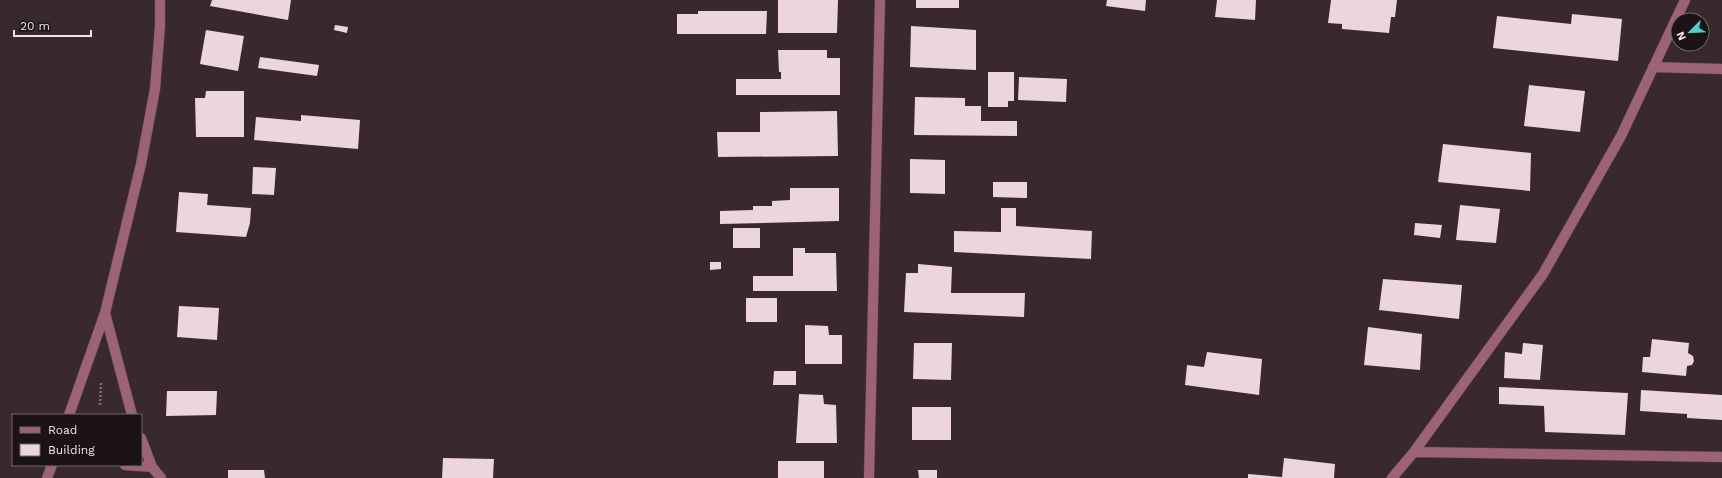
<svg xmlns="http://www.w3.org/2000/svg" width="1722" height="478" font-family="'Work Sans',sans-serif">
<rect width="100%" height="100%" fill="#39282e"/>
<path fill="#ecd5dd" d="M 212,0 L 291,0 L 288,20 L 210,6 Z
M 778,0 L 838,0 L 837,33 L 778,33 Z
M 916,0 L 959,0 L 959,8 L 916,8 Z
M 1107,0 L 1146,0 L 1145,11 L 1106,6 Z
M 1217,0 L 1256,0 L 1255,20 L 1215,17 Z
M 1331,0 L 1397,0 L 1395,17 L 1391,17 L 1389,33 L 1342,29 L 1342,24 L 1328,23 Z
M 698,11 L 767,11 L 766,34 L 677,34 L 677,14 L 698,14 Z
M 1572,14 L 1622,19 L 1618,61 L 1493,48 L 1497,16 L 1571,24 Z
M 335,25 L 348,27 L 347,33 L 334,30 Z
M 911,26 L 976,30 L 976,70 L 910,67 Z
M 206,30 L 244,36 L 238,71 L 200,64 Z
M 778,50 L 827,50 L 827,58 L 840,58 L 840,95 L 736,95 L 736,79 L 781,79 L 781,72 L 779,72 Z
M 260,57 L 319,65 L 317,76 L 258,68 Z
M 988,72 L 1014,72 L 1014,101 L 1008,101 L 1008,107 L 988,107 Z
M 1019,77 L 1067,79 L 1066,102 L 1018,100 Z
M 1529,85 L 1585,91 L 1580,132 L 1524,126 Z
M 206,91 L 244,91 L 244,137 L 196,137 L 195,98 L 205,98 Z
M 915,97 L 965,98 L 965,106 L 981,106 L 981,121 L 1017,121 L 1017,136 L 914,135 Z
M 837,111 L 838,156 L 718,157 L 717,132 L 760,132 L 760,112 Z
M 301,115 L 360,120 L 358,149 L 254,140 L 256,117 L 301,121 Z
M 1443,144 L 1531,153 L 1530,191 L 1438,182 Z
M 910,159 L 945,160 L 945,194 L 910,193 Z
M 253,167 L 276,168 L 274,195 L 252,194 Z
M 993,182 L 1027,182 L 1027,198 L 993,197 Z
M 790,188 L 839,188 L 839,221 L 720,224 L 720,211 L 753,210 L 753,206 L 772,206 L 772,201 L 790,200 Z
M 179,192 L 208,194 L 207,205 L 251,208 L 250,223 L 246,237 L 176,232 Z
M 1460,205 L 1500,209 L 1496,243 L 1456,240 Z
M 1001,208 L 1016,208 L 1016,226 L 1092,231 L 1091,259 L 954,252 L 954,231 L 1001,232 Z
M 1415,223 L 1442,225 L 1440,238 L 1414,235 Z
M 733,228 L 760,228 L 760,248 L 733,248 Z
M 793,248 L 805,248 L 805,253 L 836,253 L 837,291 L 753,291 L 753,276 L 793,276 Z
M 710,262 L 721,262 L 721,269 L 710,270 Z
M 918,264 L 952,267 L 951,293 L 1025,293 L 1024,317 L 904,312 L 906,273 L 918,273 Z
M 1383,279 L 1462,285 L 1459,319 L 1379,310 Z
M 746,298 L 777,298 L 777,322 L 746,322 Z
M 179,306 L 219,308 L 217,340 L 177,337 Z
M 805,325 L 828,326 L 829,335 L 842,335 L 842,364 L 805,364 Z
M 1368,327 L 1422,334 L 1420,370 L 1364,365 Z
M 1652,339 L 1689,343 L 1688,353 L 1693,356 L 1694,361 L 1692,365 L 1687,366 L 1686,376 L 1642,372 L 1643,357 L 1650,357 Z
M 914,343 L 952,343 L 951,380 L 913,379 Z
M 1523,343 L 1543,345 L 1540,380 L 1504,378 L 1505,352 L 1522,354 Z
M 1207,352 L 1262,359 L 1259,395 L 1185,385 L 1187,365 L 1204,367 Z
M 774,371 L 796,371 L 796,385 L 773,385 Z
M 1499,387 L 1628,393 L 1625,435 L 1545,432 L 1544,406 L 1499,404 Z
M 1641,390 L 1722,395 L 1722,420 L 1687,418 L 1687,414 L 1640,411 Z
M 167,391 L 217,391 L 216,415 L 166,416 Z
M 799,394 L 823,395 L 824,404 L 836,405 L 837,443 L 796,443 Z
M 912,407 L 951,407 L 951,440 L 912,440 Z
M 443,458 L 494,459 L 493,478 L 442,478 Z
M 1284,458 L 1335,464 L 1334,478 L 1248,478 L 1248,474 L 1282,477 Z
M 778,461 L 824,461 L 824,478 L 778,478 Z
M 228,470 L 264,470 L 265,478 L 228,478 Z
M 918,470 L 937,470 L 937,478 L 919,478 Z"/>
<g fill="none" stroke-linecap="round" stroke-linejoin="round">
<g stroke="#56464c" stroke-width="11">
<path id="minor" d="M 1653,67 L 1722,69
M 105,313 L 132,415
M 69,415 L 105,313 L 141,164 L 155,89 L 160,26 L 160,0
M 141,438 L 152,467 L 161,478
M 1414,452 L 1722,457
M 125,465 L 152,467
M 47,478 L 52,465
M 869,478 L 880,0
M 1392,478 L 1414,452 L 1543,274 L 1621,136 L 1685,0"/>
</g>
<path stroke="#7d6e74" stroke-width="2.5" stroke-dasharray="2 2" stroke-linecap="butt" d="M 100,405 L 101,383"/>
<use href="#minor" stroke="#9b6278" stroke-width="10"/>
</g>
<rect x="12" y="414" width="130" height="52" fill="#1b1316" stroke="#70676a"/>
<rect x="20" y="427" width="20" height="6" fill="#9b6278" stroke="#70676a"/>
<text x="48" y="434" font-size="12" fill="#f0e5e9">Road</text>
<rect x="20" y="444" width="20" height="12" fill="#ecd5dd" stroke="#70676a"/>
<text x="48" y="454" font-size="12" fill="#f0e5e9">Building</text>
<g transform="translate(1690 32) rotate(246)"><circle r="19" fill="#1b1316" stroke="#70676a"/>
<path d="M0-3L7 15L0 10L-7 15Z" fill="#52cdcd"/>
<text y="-6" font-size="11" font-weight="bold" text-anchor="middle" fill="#f0e5e9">N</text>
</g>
<path d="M14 30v6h77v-6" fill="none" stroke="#f0e5e9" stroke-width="2"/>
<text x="20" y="30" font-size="12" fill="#f0e5e9" stroke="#1b1316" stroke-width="3" paint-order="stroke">20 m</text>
</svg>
